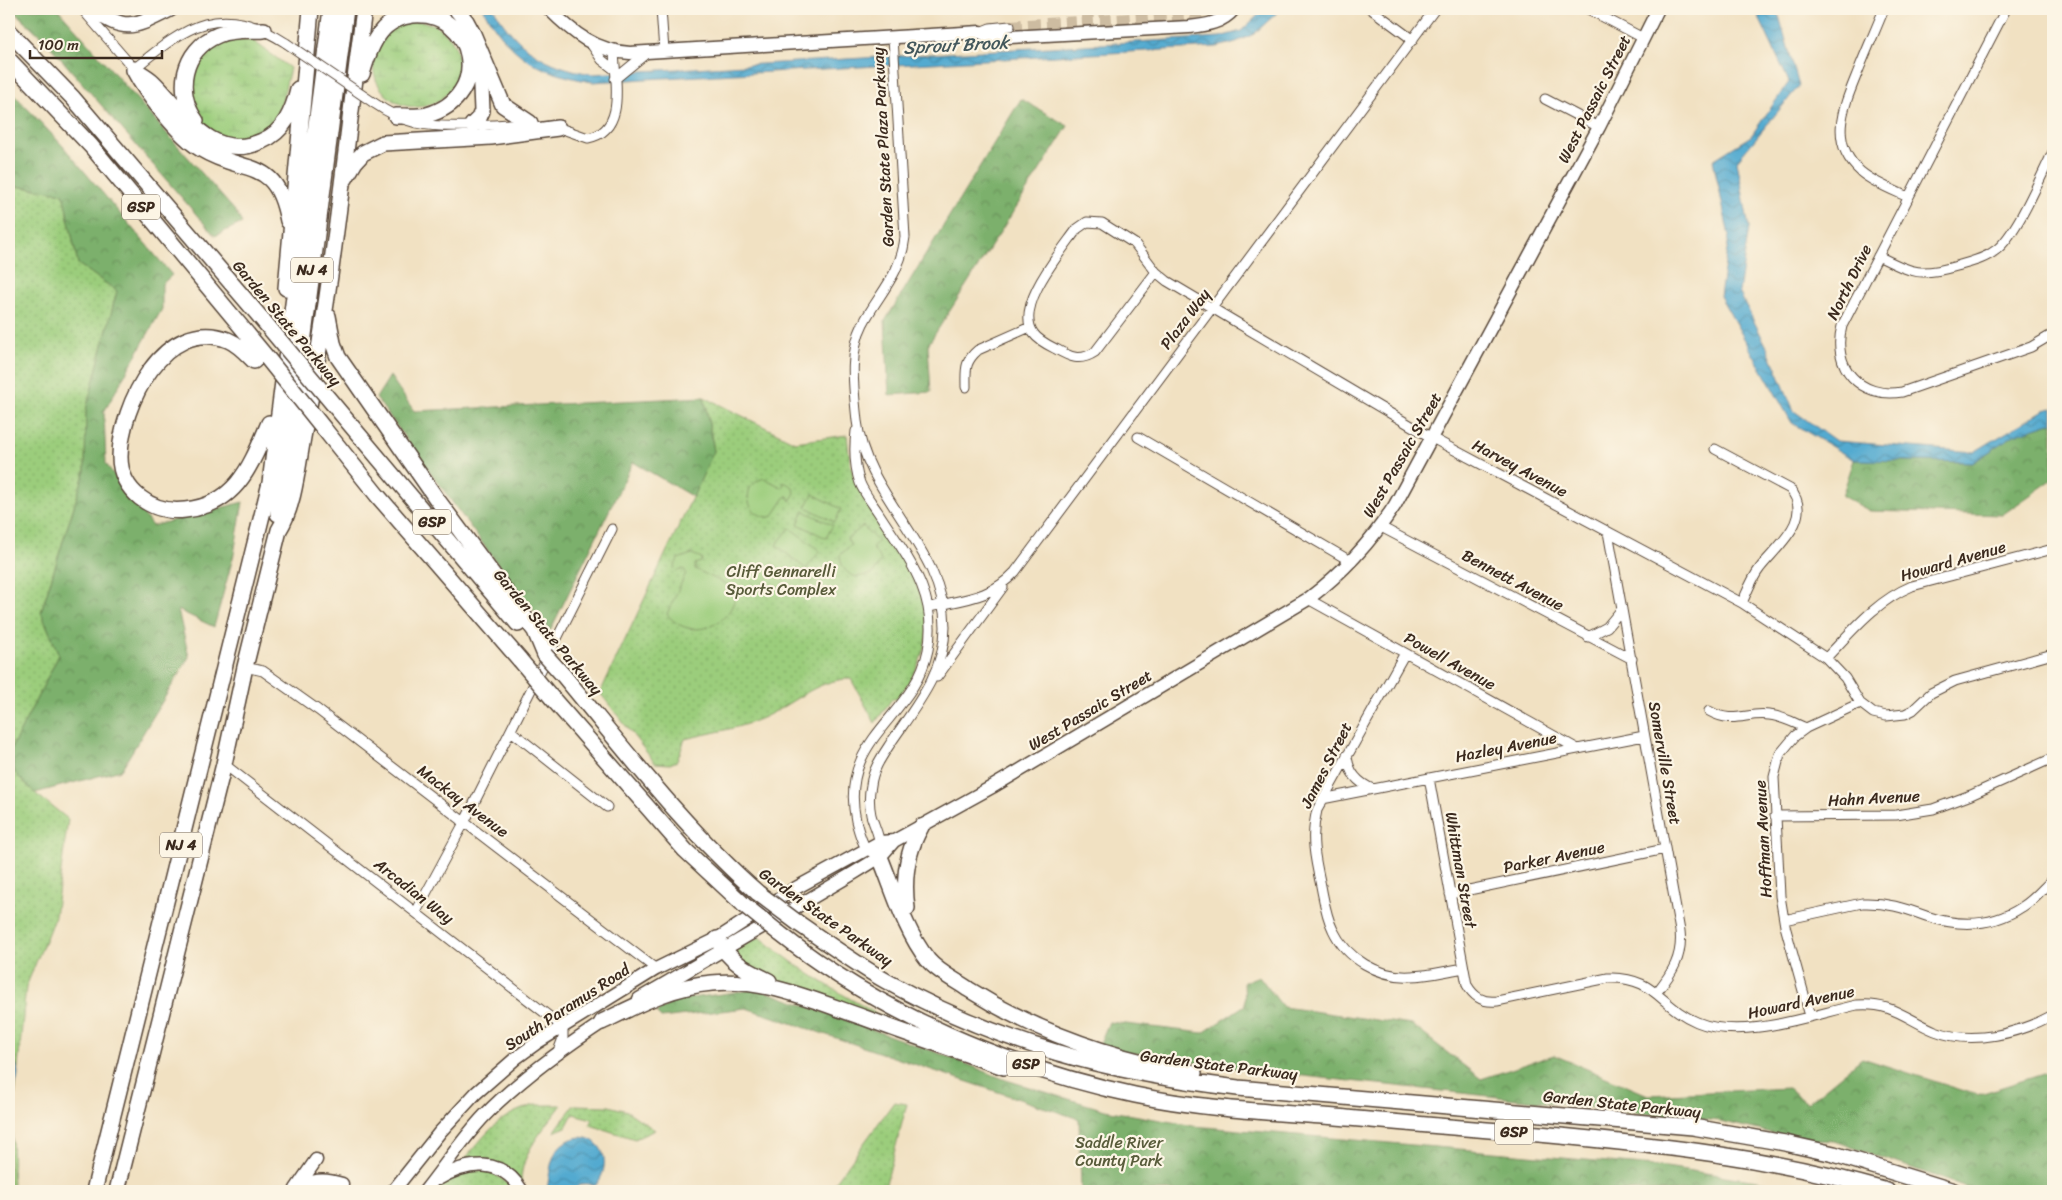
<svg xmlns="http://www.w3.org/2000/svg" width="2062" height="1200" font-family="Sriracha,sans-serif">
<defs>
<pattern id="grass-dots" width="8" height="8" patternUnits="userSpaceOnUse" patternTransform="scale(1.25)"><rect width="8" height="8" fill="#9bcd7c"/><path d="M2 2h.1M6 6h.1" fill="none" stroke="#86b06b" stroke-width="1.8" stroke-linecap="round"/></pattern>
<pattern id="forest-crowns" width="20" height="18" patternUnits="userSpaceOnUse" patternTransform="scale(1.25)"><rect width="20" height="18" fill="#7cb06c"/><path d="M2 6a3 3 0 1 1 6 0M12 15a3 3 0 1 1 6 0" fill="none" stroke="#678f58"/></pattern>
<pattern id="wetland-marsh" width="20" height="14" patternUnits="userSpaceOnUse" patternTransform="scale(1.25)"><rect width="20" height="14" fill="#9bcd7c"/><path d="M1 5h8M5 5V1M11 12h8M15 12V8" fill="none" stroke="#86b06b"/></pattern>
<pattern id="water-waves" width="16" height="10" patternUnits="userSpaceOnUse" patternTransform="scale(1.25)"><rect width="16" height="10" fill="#53aad0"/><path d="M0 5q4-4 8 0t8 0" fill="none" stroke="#468ba8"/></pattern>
</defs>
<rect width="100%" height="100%" fill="#fcf5e5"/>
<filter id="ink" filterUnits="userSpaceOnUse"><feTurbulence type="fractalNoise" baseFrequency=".02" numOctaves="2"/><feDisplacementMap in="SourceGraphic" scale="10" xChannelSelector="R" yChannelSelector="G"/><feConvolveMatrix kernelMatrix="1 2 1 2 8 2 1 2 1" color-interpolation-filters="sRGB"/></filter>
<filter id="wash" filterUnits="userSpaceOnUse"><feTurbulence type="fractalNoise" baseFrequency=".0096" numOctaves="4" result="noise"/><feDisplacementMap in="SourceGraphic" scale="20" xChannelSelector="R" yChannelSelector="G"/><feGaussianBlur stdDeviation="1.12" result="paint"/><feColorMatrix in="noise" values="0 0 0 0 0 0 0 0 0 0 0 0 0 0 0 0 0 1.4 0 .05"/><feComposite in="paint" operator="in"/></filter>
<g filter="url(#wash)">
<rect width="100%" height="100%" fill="#f1e1c2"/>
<path fill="url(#grass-dots)" stroke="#6b7c4d" d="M 9,185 L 63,193 L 78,264 L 117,291 L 86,410 L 85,471 L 41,612 L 59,655 L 10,751 L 15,773 L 35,793 L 68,819 L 55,916 L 26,987 L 12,1126 L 13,1191 L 9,1191 Z
M 704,397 L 795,442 L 847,435 C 849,452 850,472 858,487 C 863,498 870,507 876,517 C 919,584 954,625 897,699 L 892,699 L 875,723 L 851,679 C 818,678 789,707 760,719 C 737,729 709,733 685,739 L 677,761 L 670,764 L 655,763 L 600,693 L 714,451 Z
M 760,937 C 801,972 848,998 895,1024 L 790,989 L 752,969 L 734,953 L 736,948 Z
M 894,1102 L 907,1104 L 884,1191 L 829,1191 Z
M 535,1105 L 560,1105 L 561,1106 C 544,1129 521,1152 521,1182 L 478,1160 L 465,1159 C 487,1132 500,1114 535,1105 Z
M 574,1105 L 609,1106 L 627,1111 L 655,1130 L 635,1139 L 590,1125 L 592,1119 L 573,1114 L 566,1127 L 554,1132 Z
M 485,1170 C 496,1174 506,1180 513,1191 L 436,1191 C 452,1172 461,1172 485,1170 Z"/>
<path fill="url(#forest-crowns)" stroke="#5c6d45" d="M 11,9 L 58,9 L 235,211 L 242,223 L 215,236 L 42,37 Z
M 9,89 L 62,145 L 172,275 L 162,284 L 162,309 L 104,412 L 106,464 L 152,526 L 243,502 L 234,554 L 214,627 L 178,610 L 189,657 L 121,770 L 35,793 L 15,773 L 10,751 L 59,655 L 41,612 L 85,471 L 86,410 L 117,291 L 78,264 L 63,193 L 9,185 Z
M 1021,99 L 1068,126 L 928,345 L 931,392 L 889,395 L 885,321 Z
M 390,376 L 414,411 L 704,397 L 714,451 L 693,497 L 633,462 L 550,631 L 510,581 L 376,398 Z
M 2053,422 L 2053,479 L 2002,515 L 1870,511 L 1842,496 L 1854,460 L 1974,462 L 2014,435 Z
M 1259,976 L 1283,1007 L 1412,1025 L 1481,1079 L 1554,1055 L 1648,1095 L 1788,1088 L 1807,1103 L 1862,1058 L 1977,1095 L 2053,1071 L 2053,1191 L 1978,1191 L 1834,1141 L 1797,1139 L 1720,1121 L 1239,1069 L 1120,1051 L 1099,1045 L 1109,1022 L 1203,1033 L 1245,1005 L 1244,982 Z
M 759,989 L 952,1058 L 1006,1080 L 1105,1110 L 1194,1126 L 1666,1167 L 1777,1184 L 1805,1191 L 1081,1191 L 1079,1119 L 746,1008 L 661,1018 L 656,1013 L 676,1000 Z"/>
<path fill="url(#wetland-marsh)" stroke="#6b7c4d" d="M373 64a43 43 0 1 1 86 0a43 43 0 1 1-86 0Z
M 252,40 L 290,68 L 281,106 L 271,127 L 255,136 L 236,142 L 214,137 L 195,116 L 187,86 L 196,60 L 218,41 Z"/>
<path fill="#9bcd7c" stroke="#6b7c4d" d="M 764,478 L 783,488 L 784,482 L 793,487 L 795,493 L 790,501 L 788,496 L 786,496 L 772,517 C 755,518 744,504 750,488 L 757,481 Z
M 813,494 L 841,509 L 835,522 L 806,507 Z
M 804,511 L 833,525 L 826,538 L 798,524 Z
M 863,526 L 878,542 L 872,547 L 881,560 L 873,574 L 857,577 C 845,574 841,566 840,555 L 851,545 L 847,539 Z
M 790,528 L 820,551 L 806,569 L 776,545 Z
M 692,554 L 702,558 L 701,562 L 695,564 L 695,569 L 736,589 C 736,625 690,644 667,614 L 686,573 L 684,569 L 677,571 L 674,568 L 678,559 Z"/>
<path fill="url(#water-waves)" stroke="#476a77" d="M 483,9 L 494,9 C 518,49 545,66 592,74 L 1220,37 L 1241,31 L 1265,9 L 1281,9 L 1254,34 L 1236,42 L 1217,47 L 592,82 C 537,72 512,58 483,9 Z
M 1755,9 L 1768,9 L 1779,16 L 1799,86 L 1737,161 L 1749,228 L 1739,292 L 1767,347 L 1794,411 L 1836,441 L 1974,452 L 2044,410 L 2053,408 L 2053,422 L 2014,435 L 1974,462 L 1854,460 L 1792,423 L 1720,296 L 1729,236 L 1713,160 L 1751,136 L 1789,82 Z
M 9,1060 L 15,1062 C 22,1077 15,1085 9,1098 Z
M 581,1137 C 608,1140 610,1170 595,1186 C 579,1179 578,1190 568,1191 C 562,1192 554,1191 547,1191 C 551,1166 550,1141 581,1137 Z"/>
</g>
<g filter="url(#ink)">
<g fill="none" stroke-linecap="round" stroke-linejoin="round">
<path stroke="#cdbca1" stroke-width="12" stroke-dasharray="12 6" stroke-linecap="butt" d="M 1010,26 L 1197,15 L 1220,9"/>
<g stroke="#564537" stroke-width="11">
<path id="street" d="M 82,9 L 134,69 C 187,25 221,1 286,43
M 661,9 L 664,51
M 1371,9 L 1413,40
M 1588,9 L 1643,38
M 1884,9 C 1876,29 1867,49 1859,69 C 1845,104 1826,141 1861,172 C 1874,183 1893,190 1908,197
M 2006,9 L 1842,326 C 1831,367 1860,399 1902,392 L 2031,347 L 2053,334
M 980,32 L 990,28 L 1010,26
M 591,44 L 602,60 L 615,70
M 615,79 L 648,52
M 1545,99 L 1599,127
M 374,103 C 387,112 401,119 416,123 C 447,130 496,124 529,123
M 554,126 L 588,138 C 627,131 615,80 614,51
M 1878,256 C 1913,273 1919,277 1957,266 C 1970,262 1985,259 1996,250 C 2017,234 2040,178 2053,152
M 1156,272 L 1095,352 C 1080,362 1070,357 1056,349 C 1048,345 1039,341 1034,334 C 1013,307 1061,252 1077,229 L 1087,222 L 1102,223 L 1135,244 L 1156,272 L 1167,281 L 1229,318 L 1432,438 L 1742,603 L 1826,658 L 1845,678 L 1860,703 L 1873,713 L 1886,716 L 1905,714 L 1913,710 L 1931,693 L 1955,681 L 2053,654
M 966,387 C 966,370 964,362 978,350 L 1030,327
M 856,431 C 854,448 854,466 860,483 C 864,493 872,503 878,512 C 906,556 939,594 928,650 C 914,719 838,737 856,821 C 858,829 862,844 867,849 C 870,852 876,855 880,857
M 1138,437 L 1352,562
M 1715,449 L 1790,489 C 1815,518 1776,547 1760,568 C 1752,578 1747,592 1742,603
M 1381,527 L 1632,659
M 1608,532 L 1680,931 C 1683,957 1672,973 1657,992
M 1308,599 L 1576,748
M 930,607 C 964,599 990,599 1015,572 L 1435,9
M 1588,637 L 1607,627 L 1622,609
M 1405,653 L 1317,810 C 1310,837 1315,859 1321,886 C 1324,901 1326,916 1333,930 C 1346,958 1379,978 1411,976 C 1428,976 1446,971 1464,968
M 1826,658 C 1852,631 1876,601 1912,586 L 2053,549
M 245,667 L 263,671 L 318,710 L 656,969
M 937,677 L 1003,587
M 1709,711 C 1734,725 1745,712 1769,715 C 1782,716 1794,723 1806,728
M 511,731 L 607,807
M 1347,755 C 1348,772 1358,783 1373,789
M 224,764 L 563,1027 L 563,1038 L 557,1054
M 1429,778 L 1467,985 C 1474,997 1483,1003 1497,1001 L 1608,978 C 1655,976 1660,1007 1697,1022 C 1742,1041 1811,1015 1857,1005 C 1892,1002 1906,1019 1935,1031 C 1973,1046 2019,1033 2053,1015
M 1322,799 L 1644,736
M 1775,816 L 1896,815 L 1933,809 L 1971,795 L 2053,758
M 880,847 C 880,836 874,826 871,815 C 869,805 869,794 871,785 C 873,768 883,755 892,741 C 916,706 945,671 945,627 C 945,548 866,498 857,421 C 854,390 848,353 863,324 C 879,293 901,275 905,237 L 893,38
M 1450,894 L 1665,849
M 416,912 L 465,821 L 612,529
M 1784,920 L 1862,903 C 1886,902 1904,908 1926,916 C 1959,927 1992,927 2022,907 C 2034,900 2043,888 2053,879
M 1810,1016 L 1785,926 L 1780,896 L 1774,777 L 1780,754 L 1795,736 L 1806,728 L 1860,703"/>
</g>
<g stroke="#564537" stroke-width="15">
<path id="secondary" d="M 549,9 C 573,33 595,51 630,53 L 980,32 L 990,37 L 1009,37 L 1189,27 C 1207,25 1222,23 1234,9
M 639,999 L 854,873 L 880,857 L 894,841 L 992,787 L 1308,599 C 1344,572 1371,542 1395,505 L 1599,127 L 1658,9
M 438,1179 C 468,1161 502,1157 522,1191
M 296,1189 L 316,1160
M 296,1191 C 312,1179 323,1178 342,1184
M 393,1191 L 440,1132 L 476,1093 L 516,1058 L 538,1042 L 656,969 L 717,939 L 794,889 L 880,842 L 894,841
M 425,1191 C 445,1166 463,1138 485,1115 C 521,1078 566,1046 609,1018"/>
</g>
<g stroke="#564537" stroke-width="18">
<path id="highway" d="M 91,9 C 128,33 133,27 170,9
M 456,9 L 466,21 L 473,34 L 503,105 L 530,123
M 9,32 L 73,98 L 261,318
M 9,60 L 91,146 L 268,359
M 134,69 C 140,73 148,77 153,82 C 183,111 211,164 262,141 C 284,132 293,111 298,89
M 134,70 C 146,93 179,136 201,149 C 245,176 276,155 288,221
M 362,74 C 366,60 371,44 380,33 C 387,23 401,16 413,15 C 476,10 493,97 427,115 C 417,117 406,116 396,116
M 196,121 C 175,92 182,50 218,35 C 232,29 249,31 264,30
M 472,125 L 479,118 L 482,111 L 480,63
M 345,179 L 355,162 L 363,153 L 383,143 L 491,137 L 558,128
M 286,288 L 311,9
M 328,316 L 333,343 L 338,357 L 436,498 L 535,631 L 545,655
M 254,361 C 246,353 238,344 228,340 C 165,315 120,406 120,457 C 120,491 152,514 185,510 C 237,505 251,465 269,423
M 333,404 L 518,624
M 325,430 L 377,495 L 520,660
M 278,514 L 291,436 L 346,9
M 563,675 C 625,750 685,829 758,893
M 552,698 L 685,850 L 744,905
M 880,857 C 894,891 905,931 928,960 C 938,972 955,980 968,989 C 1036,1032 1114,1059 1194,1073
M 907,908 C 903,879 906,853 921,827
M 798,923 C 827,943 856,964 886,981 C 999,1044 1111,1073 1238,1088 L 1693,1127 L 1785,1143 L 1834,1154 L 1954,1191
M 779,933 C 881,1014 1008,1068 1135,1095 C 1201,1109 1269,1112 1336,1117 C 1404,1123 1471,1129 1539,1134 C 1658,1145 1772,1157 1887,1191
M 717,939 C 730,962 746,970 769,981
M 602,1022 C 637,1005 672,986 712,983 C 765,978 815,1001 865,1018 C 911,1035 958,1051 1004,1067
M 94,1191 L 270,483 L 331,9
M 117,1191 L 224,764 L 245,667 L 279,530 C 295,505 298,462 304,432 C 332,292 345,150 364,9"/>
</g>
<use href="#street" stroke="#fff" stroke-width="9"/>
<use href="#secondary" stroke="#fff" stroke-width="12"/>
<use href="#highway" stroke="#fff" stroke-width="15"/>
<g stroke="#564537" stroke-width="11" stroke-linecap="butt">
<path id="street-bridge" d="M 286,43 L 374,103"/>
</g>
<g stroke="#564537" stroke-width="18" stroke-linecap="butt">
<path id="highway-bridge" d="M 261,318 L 333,404
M 268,359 L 325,430
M 545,655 L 563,675
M 520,660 L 552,698
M 758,893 L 798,923
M 744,905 L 779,933"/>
</g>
<use href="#street-bridge" stroke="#fff" stroke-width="9"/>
<use href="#highway-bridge" stroke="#fff" stroke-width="15"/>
</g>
</g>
<g text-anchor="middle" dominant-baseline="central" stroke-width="4.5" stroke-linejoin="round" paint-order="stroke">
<g fill="#fcf5e5" stroke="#75675a" stroke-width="1">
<rect x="122" y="194.5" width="38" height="25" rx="4"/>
<rect x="291" y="257.5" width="42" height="25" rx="4"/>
<rect x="413" y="509.5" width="38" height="25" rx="4"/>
<rect x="160" y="832.5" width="42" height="25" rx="4"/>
<rect x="1007" y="1051.5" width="38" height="25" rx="4"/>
<rect x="1495" y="1119.5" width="38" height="25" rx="4"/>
</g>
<g font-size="15" font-weight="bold" fill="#3b2a1e">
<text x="141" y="207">GSP</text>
<text x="312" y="270">NJ 4</text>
<text x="432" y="522">GSP</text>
<text x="181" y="845">NJ 4</text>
<text x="1026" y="1064">GSP</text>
<text x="1514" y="1132">GSP</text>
</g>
<g font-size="16" fill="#3b2a1e" stroke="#fcf5e5">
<text transform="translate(1594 99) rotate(-63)">West Passaic Street</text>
<text transform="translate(883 147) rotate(-93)">Garden State Plaza Parkway</text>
<text transform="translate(1849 282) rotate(-64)">North Drive</text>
<text transform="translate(1185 319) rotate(-53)">Plaza Way</text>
<text transform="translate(287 323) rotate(50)">Garden State Parkway</text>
<text transform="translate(1402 455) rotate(-60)">West Passaic Street</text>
<text transform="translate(1520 468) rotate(28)">Harvey Avenue</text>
<text transform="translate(1953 561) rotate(-16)">Howard Avenue</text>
<text transform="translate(1513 580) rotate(28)">Bennett Avenue</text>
<text transform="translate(548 632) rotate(50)">Garden State Parkway</text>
<text transform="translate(1450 661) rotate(29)">Powell Avenue</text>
<text transform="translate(1090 710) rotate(-31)">West Passaic Street</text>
<text transform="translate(1506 747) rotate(-11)">Hazley Avenue</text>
<text transform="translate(1665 763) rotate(80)">Somerville Street</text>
<text transform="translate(1326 765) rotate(-63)">James Street</text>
<text transform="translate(1874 798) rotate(-3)">Hahn Avenue</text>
<text transform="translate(463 801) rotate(37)">Mackay Avenue</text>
<text transform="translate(1763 839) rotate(-93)">Hoffman Avenue</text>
<text transform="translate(1554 857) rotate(-12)">Parker Avenue</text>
<text transform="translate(1461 870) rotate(80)">Whittman Street</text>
<text transform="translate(414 891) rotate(38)">Arcadian Way</text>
<text transform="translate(826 917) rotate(35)">Garden State Parkway</text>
<text transform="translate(1801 1002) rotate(-12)">Howard Avenue</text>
<text transform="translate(567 1007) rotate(-33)">South Paramus Road</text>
<text transform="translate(1219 1065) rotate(7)">Garden State Parkway</text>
<text transform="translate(1622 1104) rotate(6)">Garden State Parkway</text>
</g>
<g font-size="16" fill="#585b3a" stroke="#fcf5e5">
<text x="781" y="571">Cliff Gennarelli<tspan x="781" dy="18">Sports Complex</tspan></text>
<text x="1119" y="1142">Saddle River<tspan x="1119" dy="18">County Park</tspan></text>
</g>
<g font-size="18" font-style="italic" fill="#43575c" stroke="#fcf5e5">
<text transform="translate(956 45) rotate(-3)">Sprout Brook</text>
</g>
</g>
<rect width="2062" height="1200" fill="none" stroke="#fcf5e5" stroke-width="30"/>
<path d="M30 50v8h132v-8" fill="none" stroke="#3b2a1e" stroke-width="2.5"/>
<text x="38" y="50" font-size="15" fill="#3b2a1e" stroke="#fcf5e5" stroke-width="4" paint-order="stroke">100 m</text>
</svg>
